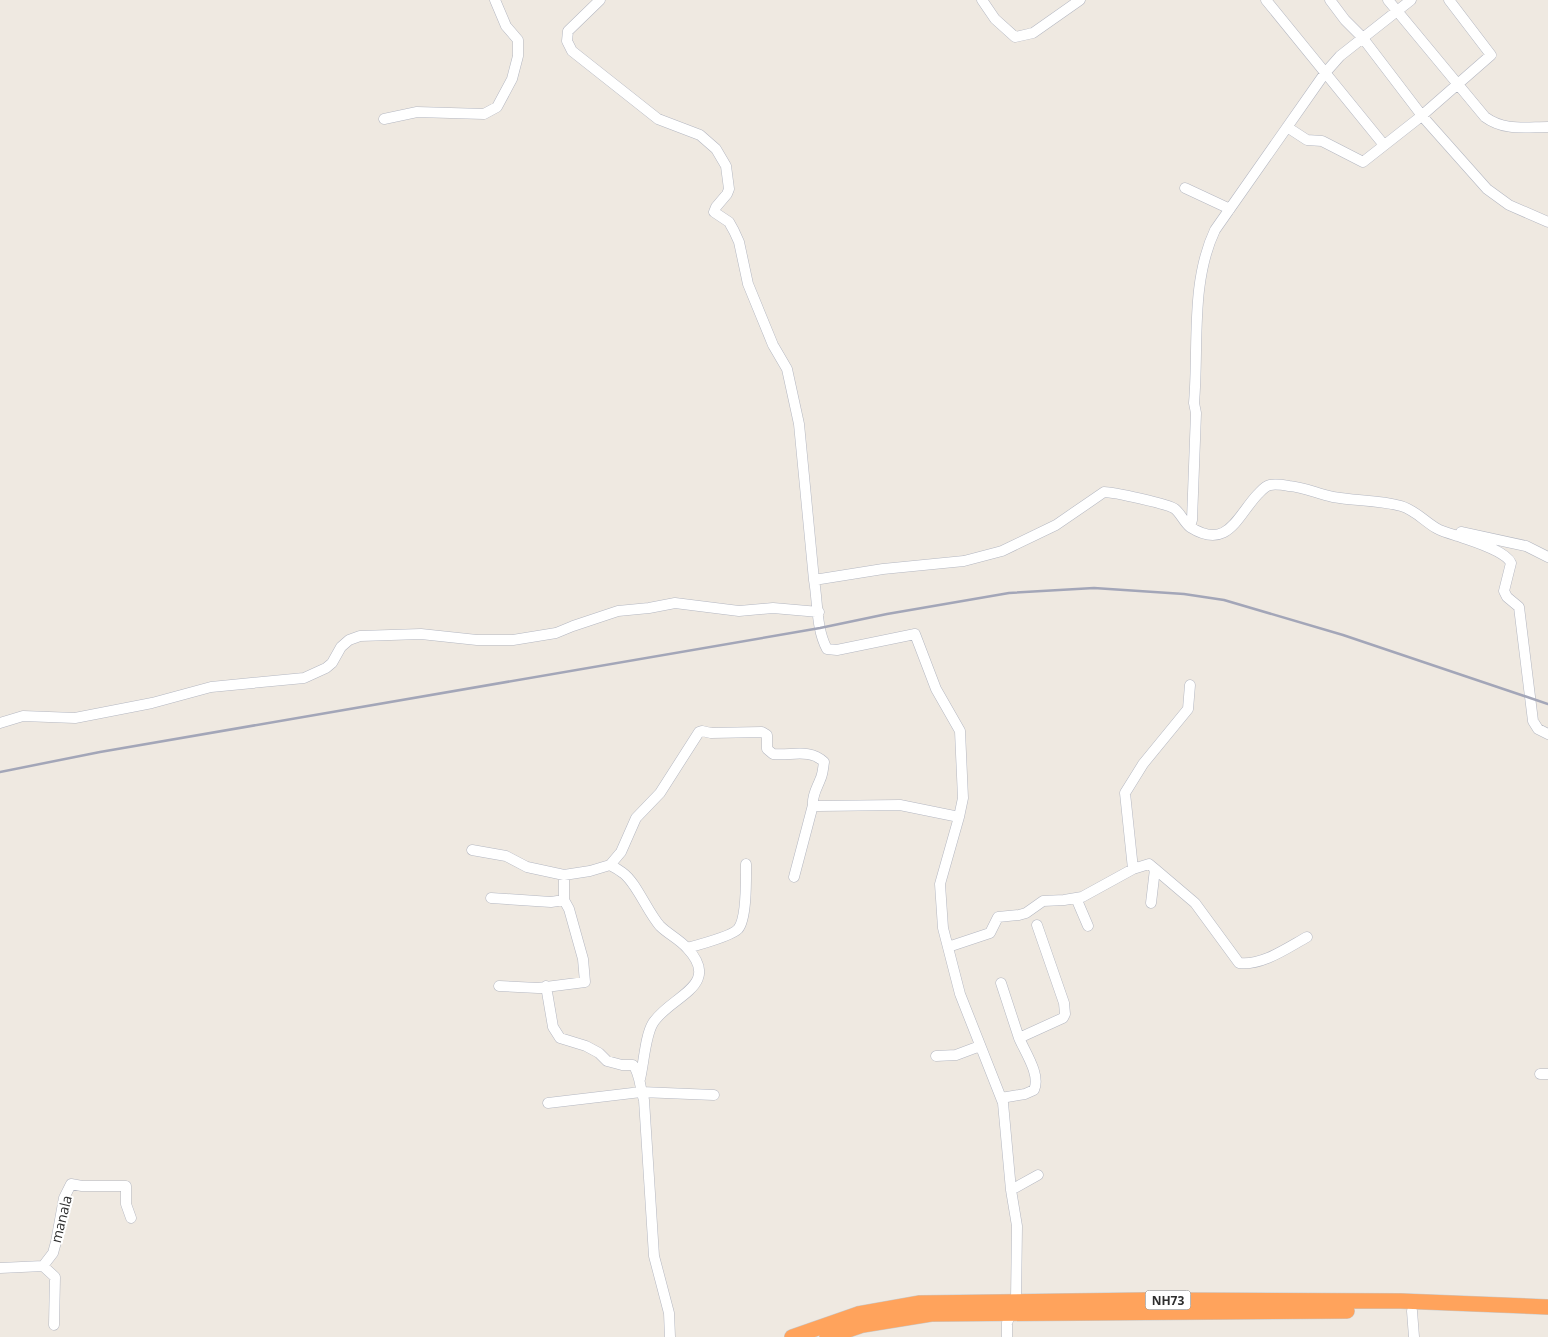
<svg xmlns="http://www.w3.org/2000/svg" width="1548" height="1337" font-family="'Open Sans',sans-serif">
<rect width="100%" height="100%" fill="#efe9e1"/>
<g fill="none" stroke-linecap="round" stroke-linejoin="round">
<g stroke="#b4b7c1" stroke-width="11">
<path id="minor" d="M 600,0 L 568,31 L 567,41 L 572,51 L 658,119 L 700,135 L 716,149 L 726,166 L 729,189 L 727,194 L 716,207 L 714,212 L 729,222 L 734,231 L 739,242 L 748,284 L 773,345 L 787,369 L 799,424 L 814,580 L 883,569 L 964,561 L 1002,551 L 1056,525 L 1104,492 C 1113,492 1169,504 1175,509 C 1181,514 1184,522 1190,527 L 1192,520 L 1196,413 L 1194,403 C 1199,346 1190,283 1215,230 L 1325,73 L 1340,56 L 1411,0
M 982,0 L 995,19 L 1015,37 L 1033,33 L 1080,0
M 1266,0 L 1384,145
M 1330,0 L 1345,20 L 1362,37 L 1423,117 L 1487,189 L 1509,205 L 1548,222
M 1388,0 L 1485,117 C 1504,131 1525,127 1548,127
M 384,119 L 417,112 L 484,114 L 497,107 L 512,79 L 518,56 L 518,40 L 506,26 L 495,0
M 1287,127 L 1307,140 L 1322,141 L 1363,162 L 1419,118 L 1491,55 L 1449,0
M 1185,188 L 1230,209
M 1190,527 C 1228,551 1237,516 1258,494 C 1261,491 1265,486 1270,485 C 1275,484 1283,485 1289,486 C 1304,487 1318,494 1333,497 C 1355,501 1379,500 1401,506 C 1415,510 1424,521 1436,528 C 1443,532 1451,534 1458,536 C 1471,541 1505,550 1511,563 L 1504,591 L 1507,597 L 1519,607 L 1533,721 L 1538,729 L 1548,734
M 1461,532 L 1526,546 L 1548,557
M 814,580 C 818,602 816,629 827,649 L 837,650 L 915,634 L 936,689 L 960,731 L 963,798 L 959,817 L 940,884 L 943,928 L 960,994 L 1003,1103 L 1011,1190 L 1017,1226 L 1016,1301 L 1007,1323 L 1007,1337
M 0,723 L 23,716 L 75,718 L 152,703 L 211,687 L 304,678 L 326,668 L 332,663 L 341,647 L 349,640 L 360,636 L 421,634 L 477,640 L 513,640 L 556,633 L 573,626 L 618,611 L 649,608 L 675,603 L 739,611 L 773,608 L 819,612
M 472,850 L 506,856 L 527,867 L 564,875 L 590,871 L 610,865 L 621,852 L 636,818 L 660,793 L 699,732 L 702,731 L 711,733 L 762,732 L 767,735 L 767,749 L 773,754 C 791,756 810,748 824,762 C 823,768 823,774 820,780 C 817,788 812,795 813,805 L 818,806 L 900,805 L 959,817
M 610,865 C 614,867 619,870 623,873 C 636,882 648,913 660,926 C 668,934 679,939 687,948 C 723,986 670,996 653,1023 C 645,1036 644,1063 640,1079
M 1133,869 L 1125,793 L 1143,764 L 1188,709 L 1190,685
M 1155,869 L 1195,903 L 1239,963 C 1262,966 1287,948 1307,937
M 794,877 L 813,805
M 491,898 L 551,902 L 564,900
M 1076,898 L 1088,926
M 948,947 L 990,933 L 998,917 L 1019,915 L 1026,913 L 1043,901 L 1064,900 L 1082,897 L 1133,869 L 1149,864 L 1155,869 L 1151,903
M 687,948 C 698,945 732,936 738,929 C 747,919 746,878 746,864
M 1001,983 L 1019,1038
M 499,986 L 538,988 L 585,982 L 583,959 L 569,909 L 564,900 L 564,875
M 546,986 L 553,1027 L 560,1038 L 586,1046 L 599,1053 L 607,1061 L 622,1065 L 633,1065 C 640,1073 640,1089 644,1100 L 654,1256 L 669,1313 L 670,1337
M 936,1056 L 956,1055 L 980,1046
M 1540,1074 L 1548,1074
M 1001,1098 L 1025,1094 L 1034,1090 C 1041,1075 1025,1052 1019,1038 L 1063,1018 L 1065,1014 L 1064,1003 L 1037,925
M 548,1103 L 641,1092 L 714,1095
M 1011,1190 L 1038,1175
M 43,1266 L 55,1277 L 54,1325
M 0,1268 L 43,1266 L 53,1253 L 56,1242 L 64,1198 L 71,1184 L 82,1186 L 126,1186 L 126,1204 L 131,1218
M 1412,1311 L 1414,1337"/>
</g>
<g stroke="#c9c9c9" stroke-width="16">
<path id="highway" d="M 792,1337 L 858,1314 L 920,1303 L 1145,1300 L 1401,1301 L 1548,1307
M 827,1337 L 863,1325 L 931,1314 L 1347,1311"/>
</g>
<use href="#minor" stroke="#fff" stroke-width="10"/>
<use href="#highway" stroke="#ffa35c" stroke-width="15"/>
<path stroke="#a3a6b8" stroke-width="2.5" d="M 0,772 L 100,752 L 820,628 L 887,614 L 1009,593 L 1094,588 L 1184,594 L 1224,600 L 1343,635 L 1548,704"/>
</g>
<g text-anchor="middle" dominant-baseline="central" stroke-width="4" stroke-linejoin="round" paint-order="stroke">
<rect fill="#fff" stroke="#6d6d6d" stroke-width="1" x="1145.5" y="1290.5" width="45" height="19" rx="4"/>
<g font-size="12" font-weight="bold" fill="#2e2e2e">
<text x="1168" y="1300">NH73</text>
</g>
<g font-size="14" fill="#2e2e2e" stroke="#fff">
<text transform="translate(61 1219) rotate(-76)">manala</text>
</g>
</g>
</svg>
